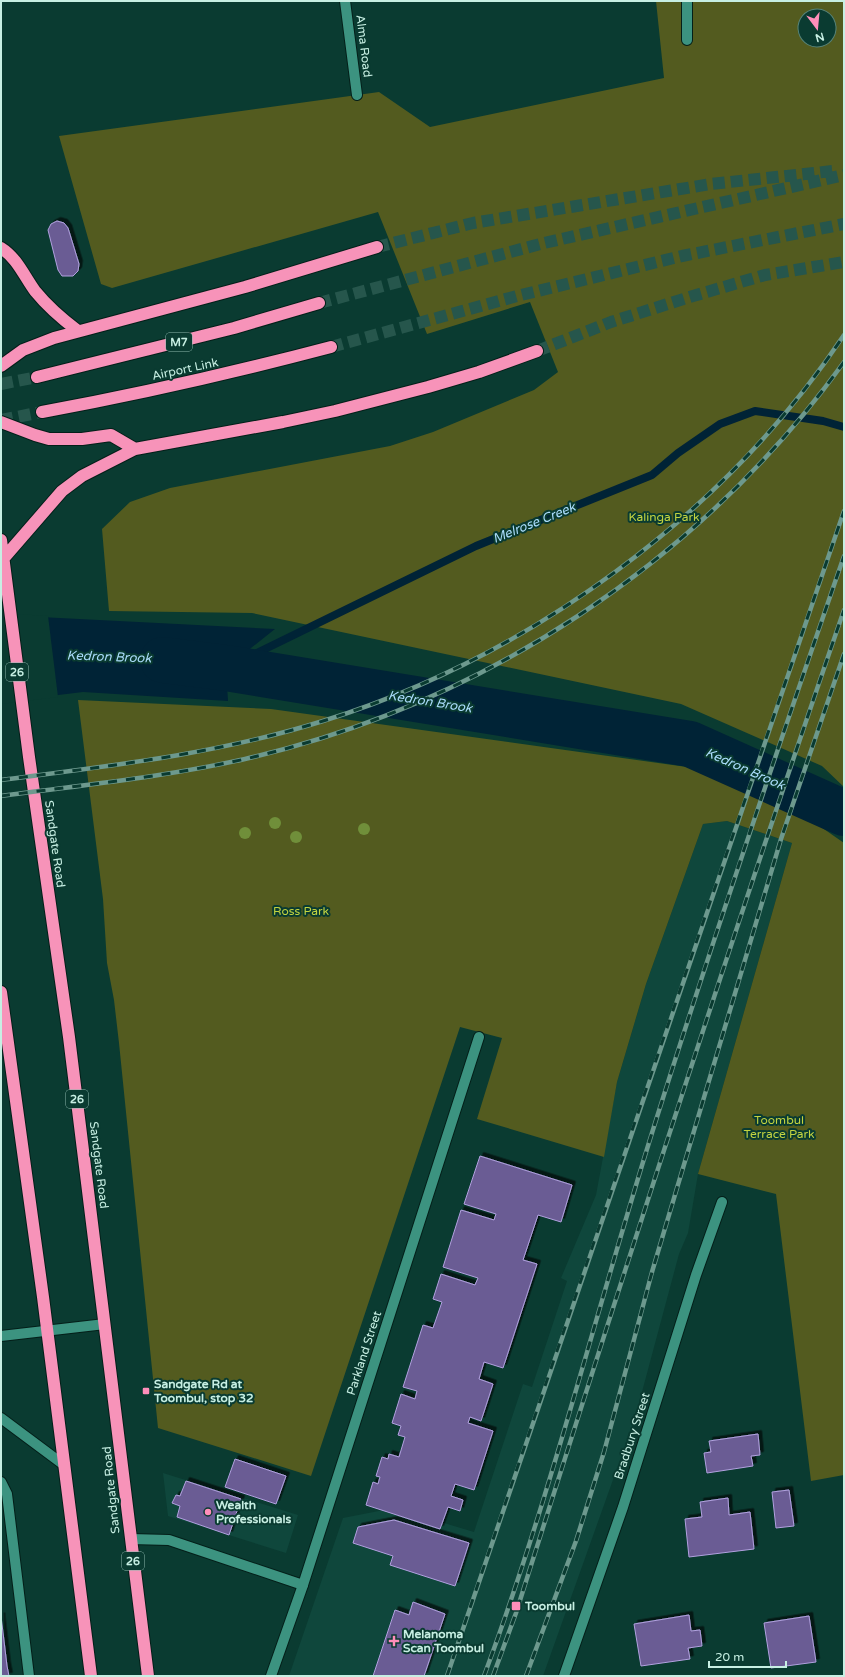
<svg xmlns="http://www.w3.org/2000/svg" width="845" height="1677" font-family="'Varela Round',sans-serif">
<defs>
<filter id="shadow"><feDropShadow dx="3.5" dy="-3.5" stdDeviation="0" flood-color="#0009"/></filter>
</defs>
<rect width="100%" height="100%" fill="#0a3b31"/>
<path fill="#0f473c" d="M 727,821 L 792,843 L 698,1174 L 688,1233 L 679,1254 L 635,1418 L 543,1676 L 289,1676 L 343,1518 L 394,1508 L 474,1532 L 523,1384 L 532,1387 L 567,1281 L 561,1278 L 596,1195 L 617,1082 L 646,984 L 703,824 Z
M 163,1473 L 298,1515 L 286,1553 L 168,1516 Z"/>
<path fill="#535b1f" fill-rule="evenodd" d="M 656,1 L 844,1 L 844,787 L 822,766 L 681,704 L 252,613 L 109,611 L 102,529 L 130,502 L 170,488 L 390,446 L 433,432 L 534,390 L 558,372 L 530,302 L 427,334 L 378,212 L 112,288 L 101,284 L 59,136 L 379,92 L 430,127 L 664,78 ZM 805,16 L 829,16 L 829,40 L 805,40 Z
M 78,700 L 271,709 L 687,767 L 811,820 L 844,843 L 844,1475 L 811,1481 L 776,1194 L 698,1174 L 792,843 L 727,821 L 703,824 L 646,984 L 617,1082 L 604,1157 L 477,1119 L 502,1038 L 460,1027 L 311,1476 L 158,1428 L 119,1043 L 114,1000 L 107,963 L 103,899 Z"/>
<path fill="#002336" d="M 1,615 L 275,629 L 226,668 L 228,701 L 83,692 L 1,702 Z"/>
<path fill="#0a3b31" d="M 1,613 L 48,616 L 58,697 L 1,704 Z"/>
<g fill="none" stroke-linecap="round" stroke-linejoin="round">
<path stroke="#002336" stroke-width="8" d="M 226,668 L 476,546 L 652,475 L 678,453 L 720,424 L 755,411 L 823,421 L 844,427"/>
<path stroke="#002336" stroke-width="46" d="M 163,660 L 226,668 L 690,744 L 844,813"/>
</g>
<path fill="#6b5b94" stroke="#b1a1df" filter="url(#shadow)" d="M 57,221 L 64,223 L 68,228 L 79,264 L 78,271 L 73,276 L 62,276 L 58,270 L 48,230 L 51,224 Z
M 480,1156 L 572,1185 L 561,1222 L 538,1215 L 523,1260 L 537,1264 L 503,1368 L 484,1362 L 479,1379 L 493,1384 L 481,1421 L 470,1417 L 468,1423 L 493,1431 L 474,1490 L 455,1484 L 451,1496 L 463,1500 L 460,1511 L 448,1507 L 440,1529 L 366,1505 L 373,1482 L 378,1484 L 380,1477 L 376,1476 L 382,1457 L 388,1459 L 389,1454 L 399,1457 L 405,1437 L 398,1435 L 401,1426 L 392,1423 L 401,1394 L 415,1399 L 417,1391 L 403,1387 L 423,1325 L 433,1328 L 442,1302 L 433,1299 L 441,1274 L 475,1285 L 478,1278 L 443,1267 L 461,1210 L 494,1220 L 496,1214 L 464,1204 Z
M 758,1434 L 760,1455 L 751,1456 L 753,1466 L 707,1473 L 704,1453 L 711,1452 L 709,1441 Z
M 235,1459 L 286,1476 L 276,1504 L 225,1487 Z
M 186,1481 L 241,1499 L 229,1535 L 177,1517 L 180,1506 L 172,1503 L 176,1495 L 180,1496 Z
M 789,1490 L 794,1526 L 776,1528 L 772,1492 Z
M 728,1498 L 729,1515 L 750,1512 L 754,1549 L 689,1557 L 685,1519 L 702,1517 L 700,1502 Z
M 394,1520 L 469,1543 L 455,1586 L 390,1565 L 393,1556 L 353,1543 L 358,1527 Z
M 413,1602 L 445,1614 L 424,1676 L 373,1676 L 395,1610 L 409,1615 Z
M 689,1615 L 691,1631 L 700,1630 L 702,1646 L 688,1648 L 690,1659 L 641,1666 L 634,1624 Z
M 1,1616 L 7,1666 L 9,1676 L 1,1676 Z
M 809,1616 L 816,1662 L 771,1668 L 764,1623 Z"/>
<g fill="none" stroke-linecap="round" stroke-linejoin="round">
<path stroke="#26564c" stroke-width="12" stroke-dasharray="12 6" stroke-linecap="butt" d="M 377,247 L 473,223 L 711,184 L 833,171
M 319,303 L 544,243 L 844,175
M 331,347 L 517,296 L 682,256 L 844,224
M 537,351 L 611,322 L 693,296 L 765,275 L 844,262
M 1,384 L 37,377
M 1,420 L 42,412"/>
<g stroke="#041f19" stroke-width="12">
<path id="lane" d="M 1,1336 L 105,1324
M 1,1418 L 64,1465
M 1,1482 L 7,1494 L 29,1676
M 131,1539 L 169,1540 L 303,1585"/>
</g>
<g stroke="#041f19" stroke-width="12">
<path id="street" d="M 345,1 L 357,95
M 687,40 L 687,1
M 271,1676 L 303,1585 L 479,1037
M 564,1676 L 623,1507 L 696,1275 L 722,1202"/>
</g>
<g stroke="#041f19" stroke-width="14">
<path id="highway" d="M 1,248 C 17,258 24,276 35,291 C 48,307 62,319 78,331
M 1,366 L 23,350 L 54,338 L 245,287 L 377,247
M 37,377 L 234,328 L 319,303
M 42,412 C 140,394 236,372 331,347
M 1,422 L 35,435 L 49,439 L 82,439 L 111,435 L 135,449
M 1,540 L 29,757 L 69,1037 L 148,1676
M 3,559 L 62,491 L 82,476 L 135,449 L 283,422 L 335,411 L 428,387 L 479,372 L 537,351
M 1,992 L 43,1297 L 91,1676"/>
</g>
<use href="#lane" stroke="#3c9380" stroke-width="10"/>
<use href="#street" stroke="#3c9380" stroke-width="10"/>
<use href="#highway" stroke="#f793b9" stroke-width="12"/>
<g stroke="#6d998e" stroke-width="4.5">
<path id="rail" d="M 1,780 C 109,766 218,754 323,721 C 529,657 724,515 844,335
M 1,796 C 82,785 165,777 245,759 C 484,704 700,561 844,362
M 447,1676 C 578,1287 711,899 844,511
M 484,1676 C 552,1493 598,1303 657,1117 C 716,929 780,742 844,556
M 493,1676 L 516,1613 C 622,1277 730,942 844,610
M 526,1676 L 576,1541 L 604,1452 L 652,1272 L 781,839 L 844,654"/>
</g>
<use href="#rail" stroke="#0a3b31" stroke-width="3" stroke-dasharray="9" stroke-linecap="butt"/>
</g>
<g fill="#708f3a">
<circle cx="275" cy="823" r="6"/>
<circle cx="364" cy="829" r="6"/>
<circle cx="245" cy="833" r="6"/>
<circle cx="296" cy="837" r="6"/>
</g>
<g fill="#ff8eba" stroke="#0a3b31" stroke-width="1.5">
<rect x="142" y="1387" width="8" height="8" rx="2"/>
<circle cx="208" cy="1512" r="4"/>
<rect x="511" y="1601" width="10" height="10" rx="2"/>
<path d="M392 1635h4v4h4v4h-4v4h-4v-4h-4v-4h4z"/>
</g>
<g text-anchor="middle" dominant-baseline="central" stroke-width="4" stroke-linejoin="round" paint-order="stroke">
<g fill="#0a3b31" stroke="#8eb9ae" stroke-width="1">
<rect x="166" y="333" width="26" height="18" rx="3"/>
<rect x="6" y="663" width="22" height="18" rx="3"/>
<rect x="66" y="1090" width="22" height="18" rx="3"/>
<rect x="122" y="1552" width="22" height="18" rx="3"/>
</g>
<g font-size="11" font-weight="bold" fill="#c7efe3">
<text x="179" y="342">M7</text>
<text x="17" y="672">26</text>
<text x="77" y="1099">26</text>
<text x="133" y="1561">26</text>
</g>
<g font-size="12" fill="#c7efe3" stroke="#0a3b31">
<text transform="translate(364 46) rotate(83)">Alma Road</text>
<text transform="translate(185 369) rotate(-12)">Airport Link</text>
<text transform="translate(55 844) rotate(82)">Sandgate Road</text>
<text transform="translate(99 1165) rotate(83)">Sandgate Road</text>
<text transform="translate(364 1353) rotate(-72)">Parkland Street</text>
<text transform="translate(632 1436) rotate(-72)">Bradbury Street</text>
<text transform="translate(111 1490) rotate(-96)">Sandgate Road</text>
</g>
<g font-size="12" fill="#c3d441" stroke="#0a3b31">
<text x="664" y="517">Kalinga Park</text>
<text x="301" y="911">Ross Park</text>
<text x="779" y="1120">Toombul<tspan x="779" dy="14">Terrace Park</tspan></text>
</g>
<g font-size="12" font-weight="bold" fill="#c7efe3" stroke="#0a3b31" text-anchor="start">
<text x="154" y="1384">Sandgate Rd at<tspan x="154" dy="14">Toombul, stop 32</tspan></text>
<text x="216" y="1505">Wealth<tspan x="216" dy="14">Professionals</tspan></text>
<text x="525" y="1606">Toombul</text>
<text x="403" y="1634">Melanoma<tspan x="403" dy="14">Scan Toombul</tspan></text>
</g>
<g font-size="13" font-style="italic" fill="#abdcfb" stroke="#0a3b31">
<text transform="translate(534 523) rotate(-22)">Melrose Creek</text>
<text transform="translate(109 657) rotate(2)">Kedron Brook</text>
<text transform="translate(430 702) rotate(9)">Kedron Brook</text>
<text transform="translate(745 769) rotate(24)">Kedron Brook</text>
</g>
</g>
<rect width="845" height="1677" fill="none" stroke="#c7efe3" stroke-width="4"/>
<g transform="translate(817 28) rotate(164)"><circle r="19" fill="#0a3b31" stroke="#568378"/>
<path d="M0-3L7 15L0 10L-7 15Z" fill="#ff8eba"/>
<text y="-6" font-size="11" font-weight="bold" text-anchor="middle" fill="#c7efe3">N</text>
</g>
<path d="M709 1661v6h77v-6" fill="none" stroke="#c7efe3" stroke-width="2"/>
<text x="715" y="1661" font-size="12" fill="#c7efe3" stroke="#0a3b31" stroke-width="3" paint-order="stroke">20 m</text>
</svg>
